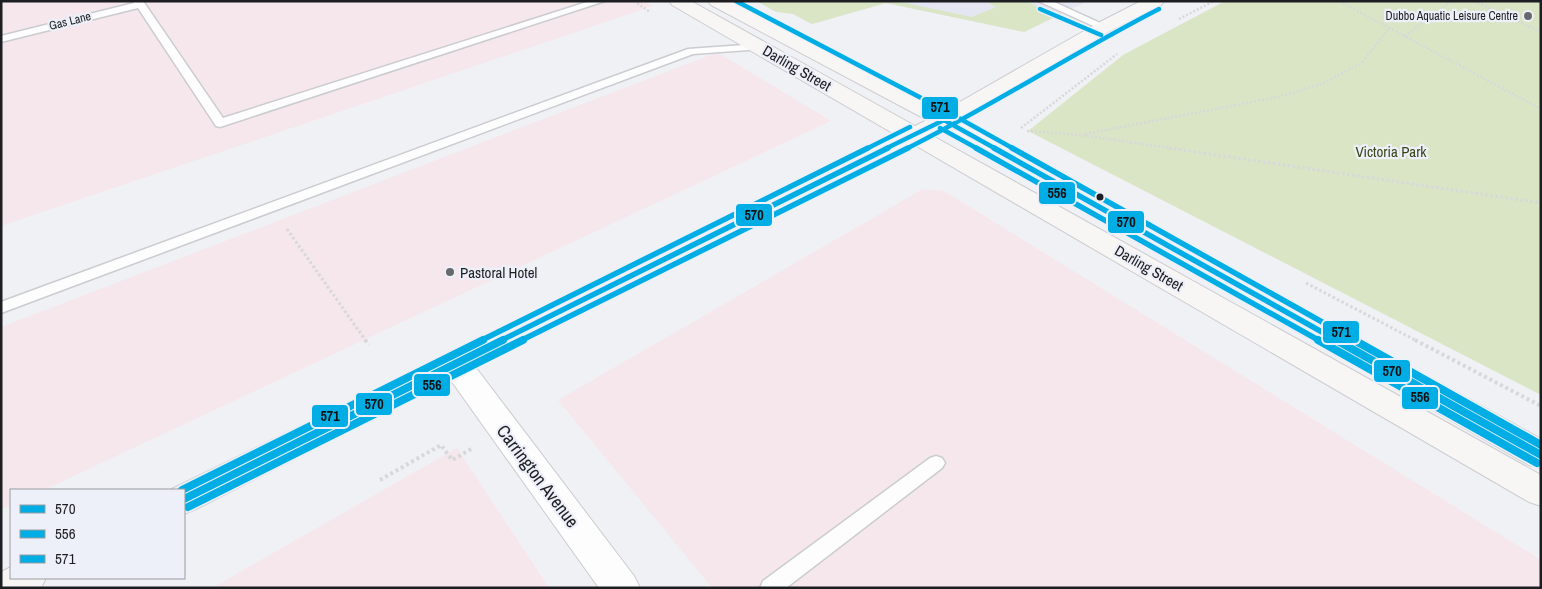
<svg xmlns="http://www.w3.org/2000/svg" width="1542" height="589" font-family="'Archivo Narrow',sans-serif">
<rect width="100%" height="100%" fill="#f0f1f5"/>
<path fill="#f5e7eb" d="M 1,1 L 644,1 L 653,6 L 1,226 Z
M 713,54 L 720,54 L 831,121 L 44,490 L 11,490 L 11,505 L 1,510 L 1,327 Z
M 923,189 L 944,191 L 1541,560 L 1541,588 L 712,588 L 558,400 Z
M 457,448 L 549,588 L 212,588 Z"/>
<path fill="#e4e7f2" d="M 755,1 L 1088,1 L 1024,32 L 886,3 L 812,24 L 793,14 Z"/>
<path fill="#dae5c6" d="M 764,1 L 896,1 L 972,17 L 996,7 L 985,1 L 1026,1 L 1057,16 L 1024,32 L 886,3 L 812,24 L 793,14 L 776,12 L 758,2 Z
M 1225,1 L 1541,1 L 1541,395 L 1028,131 L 1123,55 Z"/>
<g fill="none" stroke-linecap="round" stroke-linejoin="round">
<g stroke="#cbccd0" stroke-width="3">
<path id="lane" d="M 133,1 L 143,1 L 223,118 L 590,1 L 605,1 L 220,127 L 216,126 L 138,8 L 1,42 L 1,36 L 134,3 Z
M 1038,1 L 1052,1 L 1109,27 L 1108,29 L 1100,29 Z
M 758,44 L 763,47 L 762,49 L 693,54 L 1,313 L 1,302 L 688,49 Z
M 936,456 L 942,458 L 945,463 L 942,468 L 786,588 L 760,588 L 763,581 L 930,458 Z"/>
</g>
<g stroke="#cbccd0" stroke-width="2">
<path id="street" d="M 456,353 L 467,356 L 634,576 L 640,588 L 599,588 L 445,372 L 441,364 L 445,356 Z"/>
</g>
<g stroke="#cbccd0" stroke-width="2">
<path id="secondary" d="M 669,1 L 691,1 L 915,126 L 927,120 L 711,5 L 708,1 L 731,1 L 944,111 L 1098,23 L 1141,1 L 1164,1 L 1161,5 L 1110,31 L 960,120 L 1541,439 L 1541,468 L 1529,465 L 944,129 L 931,135 L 1541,475 L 1541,506 L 1529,502 L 913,144 L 196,509 L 184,514 L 184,490 L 171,490 L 172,489 L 896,135 L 672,5 Z
M 11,567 L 11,578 L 46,578 L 41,588 L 1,588 L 1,572 Z"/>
</g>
<path stroke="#d7d8d9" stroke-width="2.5" stroke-dasharray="2 2" stroke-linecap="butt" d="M 634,1 L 650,12
M 1339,1 L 1541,109
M 1474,1 L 1541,32
M 1179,19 L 1214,1
M 1405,36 L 1452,1
M 1021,128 L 1117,54
M 1027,131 L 1081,135 L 1177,149
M 1085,134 L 1278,97 L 1321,84 L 1362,63 L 1389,28"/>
<path stroke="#d7d8d9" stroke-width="3" stroke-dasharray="2.5 2.5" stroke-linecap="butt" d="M 1169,148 L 1541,203
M 287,229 L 366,341
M 1306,283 L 1417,341"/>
<path stroke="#d7d8d9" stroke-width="4" stroke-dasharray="3 3" stroke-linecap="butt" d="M 365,340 L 369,345
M 1415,340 L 1541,406
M 380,480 L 441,445 L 452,460 L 473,448"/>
<use href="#lane" fill="#fdfdfe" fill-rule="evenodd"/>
<use href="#street" fill="#fdfdfe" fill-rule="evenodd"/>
<use href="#secondary" fill="#f8f5f5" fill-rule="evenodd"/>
<g stroke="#edf0f8" stroke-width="7">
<path id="bus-1-far2" d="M 944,120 L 996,149
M 885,149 L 944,120"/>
</g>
<g stroke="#edf0f8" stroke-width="9">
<path id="bus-1-far1" d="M 994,148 L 1338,341
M 500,341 L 888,148"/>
</g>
<g stroke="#edf0f8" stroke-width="11">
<path id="bus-1" d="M 1336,340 L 1541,455
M 184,499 L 503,340"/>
</g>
<g stroke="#edf0f8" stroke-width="7">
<path id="bus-2-far2" d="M 1040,9 L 1101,35
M 940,128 L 978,149
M 906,149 C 992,106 1073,53 1159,9"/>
</g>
<g stroke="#edf0f8" stroke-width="9">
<path id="bus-2-far1" d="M 976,148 L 1320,341
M 520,341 L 908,148"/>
</g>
<g stroke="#edf0f8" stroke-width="11">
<path id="bus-2" d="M 1318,340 L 1537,463
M 188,507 L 523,340"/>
</g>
<g stroke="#edf0f8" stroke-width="7">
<path id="bus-3-far2" d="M 736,1 L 948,112 L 1014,149
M 866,149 L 910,127"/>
</g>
<g stroke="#edf0f8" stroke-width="9">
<path id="bus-3-far1" d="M 1012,148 L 1356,341
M 480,341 L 868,148"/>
</g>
<g stroke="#edf0f8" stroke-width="11">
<path id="bus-3" d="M 1354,340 L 1541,445
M 182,490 L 483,340"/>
</g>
<use href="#bus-1-far2" stroke="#01ade5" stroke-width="4.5"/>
<use href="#bus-1-far1" stroke="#01ade5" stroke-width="5.5"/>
<use href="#bus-1" stroke="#01ade5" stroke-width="8"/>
<use href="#bus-2-far2" stroke="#01ade5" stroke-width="4.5"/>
<use href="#bus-2-far1" stroke="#01ade5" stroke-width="5.5"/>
<use href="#bus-2" stroke="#01ade5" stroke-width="8"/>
<use href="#bus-3-far2" stroke="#01ade5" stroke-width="4.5"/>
<use href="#bus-3-far1" stroke="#01ade5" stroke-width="5.5"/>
<use href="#bus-3" stroke="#01ade5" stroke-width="8"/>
</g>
<g fill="#67686b" stroke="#edf0f8" stroke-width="2">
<circle cx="1528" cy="16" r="5"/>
<circle cx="450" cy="272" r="5"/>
</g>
<circle fill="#1d1e21" stroke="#edf0f8" stroke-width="2" cx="1100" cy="197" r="4.5"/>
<g text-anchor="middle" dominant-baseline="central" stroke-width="4.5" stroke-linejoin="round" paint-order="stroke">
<g font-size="12" fill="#1d1e21" stroke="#edf0f8" text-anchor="end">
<text x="1518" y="16">Dubbo Aquatic Leisure Centre</text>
</g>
<g font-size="12" fill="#1d1e21" stroke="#edf0f8">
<text transform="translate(70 21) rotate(-14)">Gas Lane</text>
</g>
<g font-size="15" fill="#1d1e21" stroke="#edf0f8">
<text transform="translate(797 68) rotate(30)">Darling Street</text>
<text transform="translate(1149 268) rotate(30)">Darling Street</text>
</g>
<g font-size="15" fill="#394516" stroke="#edf0f8">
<text x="1391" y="151">Victoria Park</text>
</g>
<g font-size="15" fill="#1d1e21" stroke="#edf0f8" text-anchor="start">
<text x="460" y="272">Pastoral Hotel</text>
</g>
<g font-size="18" fill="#1d1e21" stroke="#edf0f8">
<text transform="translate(538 476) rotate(53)">Carrington Avenue</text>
</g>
</g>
<g stroke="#edf0f8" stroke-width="2">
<rect x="921" y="96" width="38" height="24" rx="5" fill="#01ade5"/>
<rect x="1038" y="181" width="38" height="24" rx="5" fill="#01ade5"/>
<rect x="735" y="203" width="38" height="24" rx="5" fill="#01ade5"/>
<rect x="1107" y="210" width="38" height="24" rx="5" fill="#01ade5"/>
<rect x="1322" y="320" width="38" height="24" rx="5" fill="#01ade5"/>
<rect x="1373" y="359" width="38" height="24" rx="5" fill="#01ade5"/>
<rect x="413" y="373" width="38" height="24" rx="5" fill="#01ade5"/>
<rect x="1401" y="386" width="38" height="24" rx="5" fill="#01ade5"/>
<rect x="355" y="392" width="38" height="24" rx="5" fill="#01ade5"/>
<rect x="311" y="404" width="38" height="24" rx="5" fill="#01ade5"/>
</g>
<g font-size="14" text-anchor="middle" font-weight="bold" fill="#111">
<text x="940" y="112">571</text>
<text x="1057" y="198">556</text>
<text x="754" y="220">570</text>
<text x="1126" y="227">570</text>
<text x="1341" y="337">571</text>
<text x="1392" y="376">570</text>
<text x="432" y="390">556</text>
<text x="1420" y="402">556</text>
<text x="374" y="409">570</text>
<text x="330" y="421">571</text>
</g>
<rect width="1542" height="589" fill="none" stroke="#1d1e21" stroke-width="5"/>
<rect x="10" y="489" width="175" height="90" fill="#edf0f8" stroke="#9a9ca2"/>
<rect x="20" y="505" width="25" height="8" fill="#01ade5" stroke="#9a9ca2"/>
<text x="55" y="514" font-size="15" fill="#1d1e21">570</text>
<rect x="20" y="530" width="25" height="8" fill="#01ade5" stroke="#9a9ca2"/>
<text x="55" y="539" font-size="15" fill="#1d1e21">556</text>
<rect x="20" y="555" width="25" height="8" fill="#01ade5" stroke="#9a9ca2"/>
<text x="55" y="564" font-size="15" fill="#1d1e21">571</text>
</svg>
